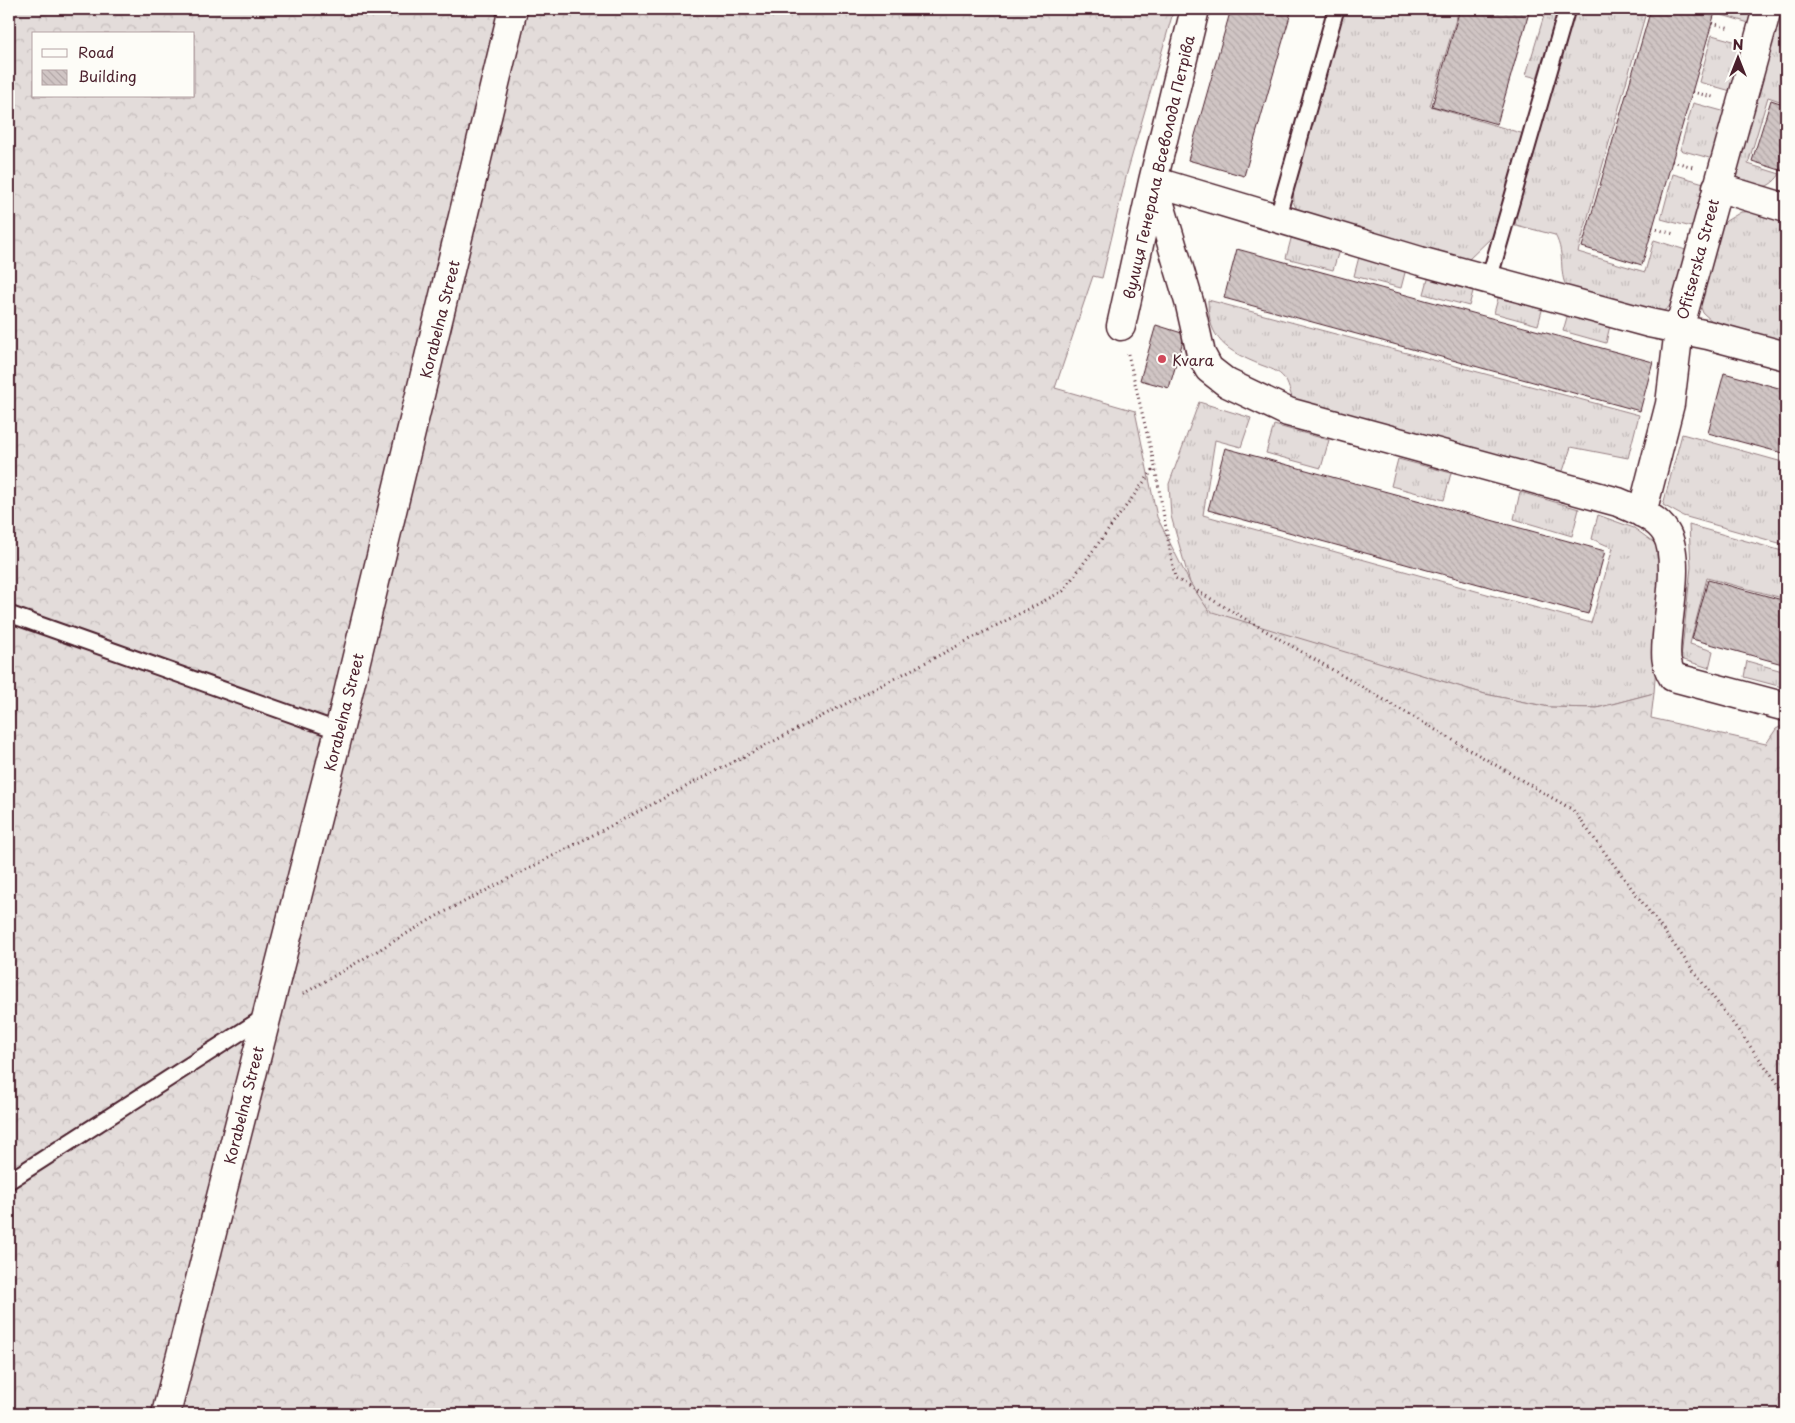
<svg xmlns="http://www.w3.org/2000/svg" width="1795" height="1423" font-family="'Playpen Sans',sans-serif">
<defs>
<pattern id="grass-tufts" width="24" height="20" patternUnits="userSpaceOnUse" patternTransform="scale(1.25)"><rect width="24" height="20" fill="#e3dcda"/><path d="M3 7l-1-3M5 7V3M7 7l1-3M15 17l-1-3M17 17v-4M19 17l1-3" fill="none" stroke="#c4bcbb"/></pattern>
<pattern id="forest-crowns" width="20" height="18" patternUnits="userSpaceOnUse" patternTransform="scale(1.25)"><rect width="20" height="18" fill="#e3dcda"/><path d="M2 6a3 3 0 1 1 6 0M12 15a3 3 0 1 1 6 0" fill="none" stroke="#c4bcbb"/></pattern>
<pattern id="building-back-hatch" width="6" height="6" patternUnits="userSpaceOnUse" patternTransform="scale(1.25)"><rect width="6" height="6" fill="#d0c5c4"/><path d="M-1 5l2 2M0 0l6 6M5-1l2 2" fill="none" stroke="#b4a9a9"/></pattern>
</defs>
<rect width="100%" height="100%" fill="#fdfcf7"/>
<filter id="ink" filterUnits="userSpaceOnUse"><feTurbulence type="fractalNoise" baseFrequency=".02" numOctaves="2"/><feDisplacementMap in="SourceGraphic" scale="10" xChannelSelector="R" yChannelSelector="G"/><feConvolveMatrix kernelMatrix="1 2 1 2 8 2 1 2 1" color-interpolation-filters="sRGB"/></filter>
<g filter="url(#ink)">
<path fill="url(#grass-tufts)" stroke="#967e82" d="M 1344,9 L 1459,9 L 1430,106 L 1524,134 L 1494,235 L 1465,263 L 1299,213 L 1294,204 L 1293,185 Z
M 1546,9 L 1558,11 L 1537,78 L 1526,75 Z
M 1574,9 L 1647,9 L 1578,252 L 1645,272 L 1654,240 L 1689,251 C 1684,271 1681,305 1659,313 L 1570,292 C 1556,275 1567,256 1555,235 L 1516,225 L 1514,214 Z
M 1720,9 L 1753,9 L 1749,23 L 1719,14 Z
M 1779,17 L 1786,20 L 1786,103 L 1768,97 L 1748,164 L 1780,174 C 1767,193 1752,190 1735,177 L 1735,169 Z
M 1712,35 L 1744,44 L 1731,91 L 1699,82 Z
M 1693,103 L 1726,112 L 1713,159 L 1680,150 Z
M 1673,174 L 1707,184 L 1695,228 L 1661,219 Z
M 1758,211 L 1786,215 L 1786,346 L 1714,323 L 1703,313 L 1699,302 L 1714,234 L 1726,221 L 1741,212 Z
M 1292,235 L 1340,247 L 1333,270 L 1286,258 Z
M 1360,253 L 1407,265 L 1401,288 L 1354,276 Z
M 1430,272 L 1475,284 L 1469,306 L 1424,294 Z
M 1500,291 L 1544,303 L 1538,325 L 1494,313 Z
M 1208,300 L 1639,415 L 1628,458 L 1571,447 L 1562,474 L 1293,400 C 1290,393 1289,384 1284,378 C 1279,371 1269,368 1261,365 C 1227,351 1208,340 1208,300 Z
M 1569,310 L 1611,321 L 1606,343 L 1563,331 Z
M 1199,402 L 1251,418 L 1241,447 L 1215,440 L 1203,515 L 1591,623 L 1613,548 L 1592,539 L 1598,515 L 1634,528 L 1660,547 L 1661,590 L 1654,693 L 1597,708 L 1549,707 L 1485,694 L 1209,612 L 1190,583 L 1171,516 L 1169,484 Z
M 1274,425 L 1329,440 L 1321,468 L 1266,453 Z
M 1682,434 L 1786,463 L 1786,545 L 1683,516 L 1663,505 Z
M 1398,459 L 1451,473 L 1444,500 L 1391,486 Z
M 1520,492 L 1579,509 L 1572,536 L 1514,519 Z
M 1689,525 L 1786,552 L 1786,599 L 1707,578 L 1690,644 L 1713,651 L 1709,668 L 1681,659 L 1691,567 Z
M 1747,661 L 1786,672 L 1786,688 L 1744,677 Z"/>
<path fill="url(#forest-crowns)" stroke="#967e82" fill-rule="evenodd" d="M 9,9 L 1174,9 L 1127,173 L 1102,278 L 1093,276 L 1055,388 L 1135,411 L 1157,517 L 1190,583 L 1209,611 L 1485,694 L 1549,707 L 1597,708 L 1654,693 L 1651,718 L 1766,744 L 1776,729 L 1786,724 L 1786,1414 L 9,1414 ZM 34,34 L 194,34 L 194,96 L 34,96 Z"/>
<path fill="url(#building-back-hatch)" stroke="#4a1f2b" d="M 1231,9 L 1292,9 L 1244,176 L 1188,160 Z
M 1460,9 L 1530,9 L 1497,124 L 1432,106 Z
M 1651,9 L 1716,9 L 1642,265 L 1582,247 Z
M 1771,100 L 1786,105 L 1786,172 L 1752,161 Z
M 1237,249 L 1653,362 L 1640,411 L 1224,298 Z
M 1156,325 L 1185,334 L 1169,388 L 1140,380 Z
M 1724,373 L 1786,390 L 1786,454 L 1708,433 Z
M 1225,448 L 1605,551 L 1588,614 L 1208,510 Z
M 1708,580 L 1786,601 L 1786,665 L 1692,639 Z"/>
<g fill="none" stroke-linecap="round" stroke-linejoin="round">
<g stroke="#4a1f2b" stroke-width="19">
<path id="lane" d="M 1277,219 L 1336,9
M 1489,279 L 1567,9
M 9,614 L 339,731
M 9,1181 L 266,1016"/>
</g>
<g stroke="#4a1f2b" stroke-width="31">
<path id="street" d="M 1153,181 L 1190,305 L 1201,354 L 1209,369 L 1227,383 L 1288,412 L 1618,502 C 1634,509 1657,517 1666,533 C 1680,557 1669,609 1667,636 C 1666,651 1664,663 1673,677 L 1786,707
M 1153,181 L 1420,261 L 1649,323 L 1708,335 L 1786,356
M 1717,187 L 1786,208
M 1121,326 L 1153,181 L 1195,9
M 1642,513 L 1670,404 L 1679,329 L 1767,9
M 166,1414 L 339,731 L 513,9"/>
</g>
<path stroke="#4a1f2b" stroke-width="3" stroke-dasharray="1 4" stroke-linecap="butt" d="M 1712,23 L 1730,28
M 1692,92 L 1713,97
M 1672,161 L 1693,167
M 1652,228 L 1674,234
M 1128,354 L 1155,467 L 1175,578 L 1573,810 L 1786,1094
M 303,994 L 437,916 L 1063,591 L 1155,467"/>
<use href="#lane" stroke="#fdfcf7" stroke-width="15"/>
<use href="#street" stroke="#fdfcf7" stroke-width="28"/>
</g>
</g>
<circle fill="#d1495b" stroke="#fdfcf7" stroke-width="2" cx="1162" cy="359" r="5"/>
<g text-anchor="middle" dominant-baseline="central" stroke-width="4" stroke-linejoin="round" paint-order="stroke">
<g font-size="15" fill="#4a1f2b" stroke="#fdfcf7">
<text transform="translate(1158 167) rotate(-77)">вулиця Генерала Всеволода Петріва</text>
<text transform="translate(1697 259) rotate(-75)">Ofitserska Street</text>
<text transform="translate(439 319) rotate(-76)">Korabelna Street</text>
<text transform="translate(343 712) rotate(-76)">Korabelna Street</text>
<text transform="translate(243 1105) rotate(-76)">Korabelna Street</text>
</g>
<g font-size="15" fill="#4a1f2b" stroke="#fdfcf7" text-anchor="start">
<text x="1172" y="359">Kvara</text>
</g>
</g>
<rect width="1795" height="1423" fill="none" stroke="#fdfcf7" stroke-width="30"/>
<rect x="15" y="15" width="1765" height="1393" fill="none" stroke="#4a1f2b" stroke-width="2" filter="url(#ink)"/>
<rect x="32" y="32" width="162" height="65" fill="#fdfcf7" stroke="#b5a4a5"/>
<rect x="42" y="49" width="25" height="8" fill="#fdfcf7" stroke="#b5a4a5"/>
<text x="78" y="58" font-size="15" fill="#4a1f2b">Road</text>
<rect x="42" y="70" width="25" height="15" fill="url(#building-back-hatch)" stroke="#b5a4a5"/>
<text x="78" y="82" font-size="15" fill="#4a1f2b">Building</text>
<g transform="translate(1738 58)" stroke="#fdfcf7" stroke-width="4" paint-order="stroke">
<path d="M0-4L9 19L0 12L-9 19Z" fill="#4a1f2b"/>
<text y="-8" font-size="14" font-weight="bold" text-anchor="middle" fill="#4a1f2b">N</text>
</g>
</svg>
